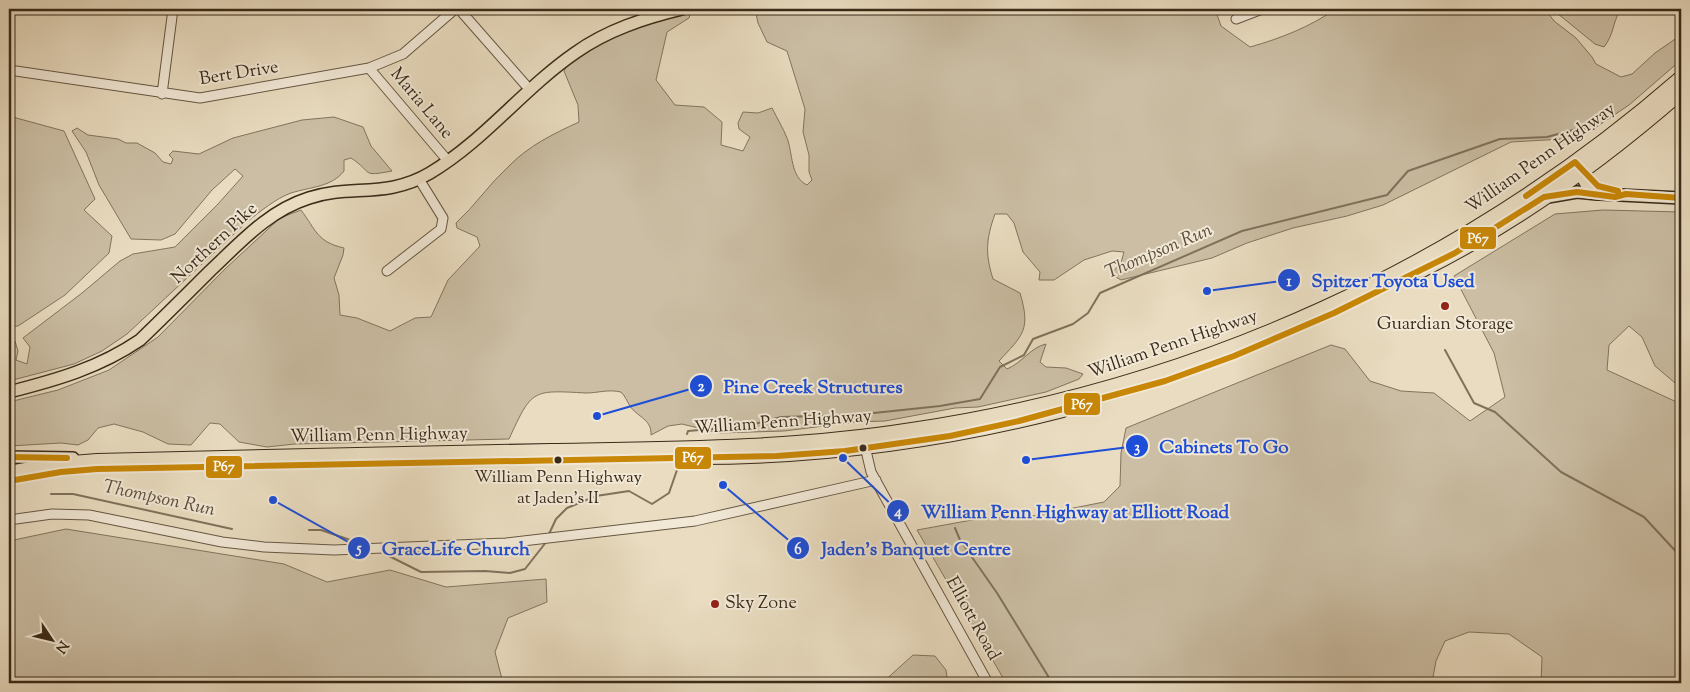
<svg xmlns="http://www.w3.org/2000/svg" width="1690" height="692" font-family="'Sorts Mill Goudy',serif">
<rect width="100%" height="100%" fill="#e9dcc0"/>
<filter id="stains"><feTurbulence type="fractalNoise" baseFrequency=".004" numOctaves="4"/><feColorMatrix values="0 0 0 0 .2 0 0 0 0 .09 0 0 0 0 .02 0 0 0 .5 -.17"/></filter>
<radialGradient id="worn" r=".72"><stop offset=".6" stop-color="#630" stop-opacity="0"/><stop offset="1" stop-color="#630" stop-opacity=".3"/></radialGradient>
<path fill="#cbbea4" stroke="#82745e" d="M 755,9 L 1215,9 L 1221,26 L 1250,47 C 1282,38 1309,27 1336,9 L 1545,9 L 1554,21 L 1576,38 L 1592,57 L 1596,64 L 1621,77 L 1632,74 L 1655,53 L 1681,35 L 1681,60 L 1629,105 L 1580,138 L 1511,142 L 1383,205 L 1347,216 L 1293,228 L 1247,243 L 1212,258 L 1121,280 L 1111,274 L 1121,263 L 1124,252 L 1112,251 L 1084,260 L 1054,280 L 1039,280 L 1040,272 L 1023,252 L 1014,223 L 1007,214 L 995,214 C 986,239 985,254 993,279 L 1020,293 C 1031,330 1023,335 999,361 L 1007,369 C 1022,363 1031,347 1046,344 L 1040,362 L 1046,367 L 1066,368 L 1083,374 L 1079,379 L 1046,392 L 978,407 L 955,408 L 885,421 L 856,422 L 784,431 L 719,433 L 682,424 L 668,426 L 651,435 C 652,419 637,417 630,406 C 627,401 625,396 621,392 C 608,389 598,393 586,393 C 532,390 532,389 509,439 L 295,444 L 267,447 L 239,442 L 220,424 L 210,423 L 191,445 L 168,444 L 143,432 L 114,424 L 98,428 L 88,440 L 78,445 L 61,443 L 9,446 L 9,402 L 58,390 L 109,370 L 158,337 L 225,269 L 280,218 L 301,210 C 316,230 317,242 344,248 L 343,255 L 334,278 L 339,295 L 340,315 L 357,318 L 390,331 L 415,318 L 431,317 L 448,280 L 480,246 L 477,237 L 457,228 L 456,223 C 475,206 489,184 508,167 C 528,146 553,134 579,122 L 578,105 L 564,71 C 577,42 661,20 691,12 L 689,18 L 667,32 L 656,80 L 675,105 L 704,107 L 722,122 L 721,145 L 743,151 L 750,137 L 739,129 L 738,123 L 743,112 L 758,113 L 772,108 C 777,118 783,128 787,138 C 793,153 790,177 807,185 L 812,180 L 809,172 L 809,155 L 803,132 L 805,109 L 787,51 L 767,42 L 758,23 Z
M 1552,9 L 1619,9 L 1620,10 C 1612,25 1614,34 1604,47 L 1595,44 Z
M 9,116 L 64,131 L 95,199 L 84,210 L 112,236 L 109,253 L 65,295 L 18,326 L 9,327 Z
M 334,117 L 363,127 L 371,146 L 392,171 C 360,177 374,173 351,158 L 344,160 L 344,171 C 332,187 310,187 291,193 C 275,199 261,211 248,221 L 127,334 L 102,351 L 74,364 L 9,381 L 9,339 L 15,341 L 18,351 L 16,360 L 27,364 L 30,347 L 23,338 L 82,293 L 120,261 L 133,254 L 175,247 L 218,204 L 243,176 L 235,169 L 212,190 L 175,234 L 161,240 L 131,239 L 99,185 L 86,152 L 72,131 L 77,128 L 88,135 L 118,139 L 126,143 L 137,143 L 155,153 L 163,162 L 171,164 L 173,159 L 169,155 L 173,151 L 199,154 L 233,138 L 302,120 Z
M 1603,210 L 1681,212 L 1681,388 L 1655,366 L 1642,337 L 1629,326 L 1609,345 L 1607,370 L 1681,404 L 1681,683 L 1541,683 L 1542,657 L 1509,634 L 1469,632 L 1445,641 L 1436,661 L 1432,683 L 1006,683 L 917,530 L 983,518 L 1033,516 L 1104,502 L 1120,486 L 1121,453 L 1126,428 L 1331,345 L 1345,349 L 1370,381 L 1401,391 L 1434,393 L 1470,421 L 1505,397 L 1494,353 L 1454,276 L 1555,214 Z
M 66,529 L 284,564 L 327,582 L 390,570 L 446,587 L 546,579 L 547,602 L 508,618 L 495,652 L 503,683 L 9,683 L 9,541 Z
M 913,655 L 935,656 L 946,670 L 948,683 L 882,683 Z"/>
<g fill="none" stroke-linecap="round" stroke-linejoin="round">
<path stroke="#80715b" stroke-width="2" d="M 1445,350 L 1474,403 L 1495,412 L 1561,472 L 1644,517 L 1681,557
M 687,434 L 688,431 L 747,426 L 781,417 L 855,415 L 940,406 L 980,399 L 1000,367 L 1024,355 L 1033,339 L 1073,324 L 1088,313 L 1100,293 L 1242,231 L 1387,195 L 1408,171 L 1500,139 L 1547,137 L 1577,129 L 1594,129
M 51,494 L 73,494 L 232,529
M 955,528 L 960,540 L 997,593 L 1048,676 L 1050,683
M 309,530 L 321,530 L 365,545
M 549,534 L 556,519 L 567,508 L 596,496 L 629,491 L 652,504 L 669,493 L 677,470
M 381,552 L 421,572 L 485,571 L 510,573 L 525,569 L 547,541"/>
<g stroke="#665743" stroke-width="11">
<path id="minor" d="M 459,9 L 530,90
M 1236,19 L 1262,9
M 369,68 L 448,161
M 9,70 L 200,98 L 369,68 L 403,54 L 455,9
M 162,94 L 173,9
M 387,271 L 441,229 L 443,218 L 419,179
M 864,442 L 871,472 L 988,683
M 9,520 L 52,514 L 89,515 L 222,542 L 264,547 L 334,550 L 506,543 L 695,521 L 876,480"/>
</g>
<g stroke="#3a2b19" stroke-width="14">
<path id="major" d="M 1576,166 L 1587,186 L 1600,194 L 1681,198
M 1548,197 L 1577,192 L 1597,194
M 9,392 C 56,380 99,368 140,340 C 164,317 187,294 210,271 C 241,242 268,211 309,198 C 351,184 386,199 430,173 C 484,141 523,89 575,53 C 607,30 645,18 682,9
M 9,457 L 73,458"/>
</g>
<g stroke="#3a2b19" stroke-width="16">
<path id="highway" d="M 1422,270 C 1516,223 1602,161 1681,92
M 696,457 C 821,457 942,441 1063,410
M 9,473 L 60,464 L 97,461 C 248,457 400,454 551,451 C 672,449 792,449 912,430 C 1198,387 1463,268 1681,78"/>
</g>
<use href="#minor" stroke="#f1e8d6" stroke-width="9"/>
<use href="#major" stroke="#e9dcc0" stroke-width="11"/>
<use href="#highway" stroke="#e9dcc0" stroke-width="14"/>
<g stroke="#f1e8d6" stroke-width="10">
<path id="bus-1" d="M 1526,196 L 1575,162 L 1598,186 L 1618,191
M 9,457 L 67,458
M 9,481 L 61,472 L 97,469 L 777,456 L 845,451 L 950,436 L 1019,421 L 1165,381 L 1234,356 L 1334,313 L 1455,253 L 1544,197 L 1577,192 L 1615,197 L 1626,194 L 1681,198"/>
</g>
<use href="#bus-1" stroke="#c88706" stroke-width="6"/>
</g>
<g fill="#8f2418" stroke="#f1e8d6" stroke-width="2">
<circle cx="1445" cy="306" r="5"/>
<circle cx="715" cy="604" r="5"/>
</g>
<g fill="#3a2b19" stroke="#f1e8d6" stroke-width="2">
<circle cx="863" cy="448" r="4.5"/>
<circle cx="558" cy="460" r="4.5"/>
</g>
<g text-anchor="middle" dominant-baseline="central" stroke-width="4" stroke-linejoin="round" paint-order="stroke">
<g font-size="17" fill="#3a2b19" stroke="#f1e8d6">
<text x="558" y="478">William Penn Highway<tspan x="558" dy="21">at Jaden's II</tspan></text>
</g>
<g font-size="18" fill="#3a2b19" stroke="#f1e8d6">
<text transform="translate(239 74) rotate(-9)">Bert Drive</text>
<text transform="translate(421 104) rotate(50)">Maria Lane</text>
<text transform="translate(1541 159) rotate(-35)">William Penn Highway</text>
<text transform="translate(215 244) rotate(-43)">Northern Pike</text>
<text transform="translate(1173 345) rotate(-19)">William Penn Highway</text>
<text transform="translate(783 423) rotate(-4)">William Penn Highway</text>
<text transform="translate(379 436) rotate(-1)">William Penn Highway</text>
<text transform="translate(972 619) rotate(61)">Elliott Road</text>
</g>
<g font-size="18" fill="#3a2b19" stroke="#f1e8d6">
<text x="1445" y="325">Guardian Storage</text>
<text x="725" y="604" text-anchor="start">Sky Zone</text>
</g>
<g font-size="19" font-style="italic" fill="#5d4e3a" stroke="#f1e8d6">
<text transform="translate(1159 252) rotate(-23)">Thompson Run</text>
<text transform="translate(159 499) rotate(12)">Thompson Run</text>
</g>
</g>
<path fill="none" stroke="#1d4ed8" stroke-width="2" d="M1207 291L1289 280M597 416L701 386M1026 460L1137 446M843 458L898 511M273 500L359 548M723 485L798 548"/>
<g fill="#1d4ed8" stroke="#f1e8d6" stroke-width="2">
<circle cx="1207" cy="291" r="5"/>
<circle cx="597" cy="416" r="5"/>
<circle cx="1026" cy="460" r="5"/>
<circle cx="843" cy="458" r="5"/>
<circle cx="273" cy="500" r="5"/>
<circle cx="723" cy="485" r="5"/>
<circle cx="1289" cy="280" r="12"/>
<circle cx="701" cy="386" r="12"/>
<circle cx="1137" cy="446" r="12"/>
<circle cx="898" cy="511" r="12"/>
<circle cx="359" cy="548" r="12"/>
<circle cx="798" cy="548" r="12"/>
</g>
<g font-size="15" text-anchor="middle" font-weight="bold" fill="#fff">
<text x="1289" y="286">1</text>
<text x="701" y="391">2</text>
<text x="1137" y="452">3</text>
<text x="898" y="516">4</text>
<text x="359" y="553">5</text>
<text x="798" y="554">6</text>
</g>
<g font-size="19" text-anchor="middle" font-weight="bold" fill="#1d4ed8" stroke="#f1e8d6" stroke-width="4" stroke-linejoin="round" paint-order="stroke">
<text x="1393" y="287">Spitzer Toyota Used</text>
<text x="813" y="393">Pine Creek Structures</text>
<text x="1224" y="453">Cabinets To Go</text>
<text x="1075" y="518">William Penn Highway at Elliott Road</text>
<text x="456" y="555">GraceLife Church</text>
<text x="916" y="555">Jaden's Banquet Centre</text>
</g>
<g stroke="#f1e8d6" stroke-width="2">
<rect x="1459" y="226" width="38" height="24" rx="5" fill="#c88706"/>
<rect x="1063" y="392" width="38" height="24" rx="5" fill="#c88706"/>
<rect x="674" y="446" width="38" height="24" rx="5" fill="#c88706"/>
<rect x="205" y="455" width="38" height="24" rx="5" fill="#c88706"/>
</g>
<g font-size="14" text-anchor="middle" font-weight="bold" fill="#fff">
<text x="1478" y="243">P67</text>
<text x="1082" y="409">P67</text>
<text x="693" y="462">P67</text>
<text x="224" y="471">P67</text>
</g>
<rect width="1690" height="692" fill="none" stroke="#e9dcc0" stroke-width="30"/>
<rect x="10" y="10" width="1670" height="672" fill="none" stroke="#3a2b19" stroke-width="2.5"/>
<rect x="15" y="15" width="1660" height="662" fill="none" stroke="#3a2b19"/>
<g transform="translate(52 640) rotate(125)" stroke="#f1e8d6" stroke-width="4" paint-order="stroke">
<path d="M0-4L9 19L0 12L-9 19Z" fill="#3a2b19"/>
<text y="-8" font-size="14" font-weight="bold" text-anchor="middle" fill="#3a2b19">N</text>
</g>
<rect width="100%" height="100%" filter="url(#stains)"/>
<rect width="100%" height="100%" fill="url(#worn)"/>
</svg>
